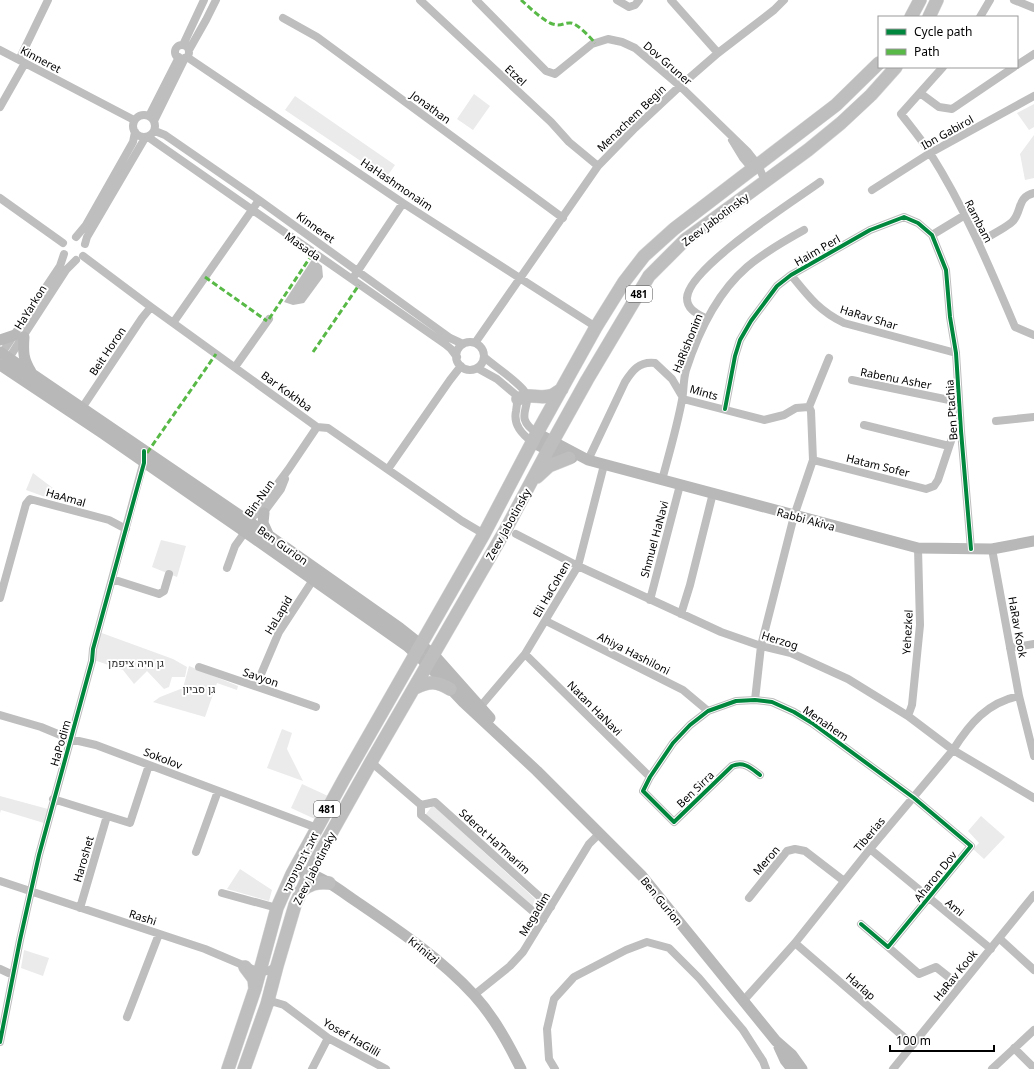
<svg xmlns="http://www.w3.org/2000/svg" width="1034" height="1069" font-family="'Noto Sans',Heebo,sans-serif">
<rect width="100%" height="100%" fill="#fff"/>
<path fill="#ebebeb" d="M 474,94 L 490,106 L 473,130 L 457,119 Z
M 295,96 L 395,165 L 386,178 L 285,110 Z
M 1034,104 L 1034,127 L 1029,130 L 1017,113 Z
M 1034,135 L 1034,178 L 1025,180 L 1020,154 Z
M 33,473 L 62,495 L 59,502 L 26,490 Z
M 161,540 L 186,546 L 177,577 L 152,567 Z
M 99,632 L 173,659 L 187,667 L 185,677 L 172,677 L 169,687 L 164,689 L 147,671 L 134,684 L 123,670 L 94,660 Z
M 189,666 L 238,686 L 237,690 L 217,683 L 205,717 L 153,702 L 160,697 L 183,688 Z
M 282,729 L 292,733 L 287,749 L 303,781 L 267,768 Z
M 302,784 L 328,796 L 317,820 L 291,808 Z
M 0,796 L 48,809 L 44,823 L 1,810 L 0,813 Z
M 433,805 L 535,899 L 532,908 L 426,814 Z
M 981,816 L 1005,837 L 984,859 L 973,849 L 979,843 L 968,831 Z
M 240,869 L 272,890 L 269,901 L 227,889 Z
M 24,950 L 49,958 L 43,976 L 21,968 Z"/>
<path fill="#bebebe" d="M 313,258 L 322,266 L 323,277 L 304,303 L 293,305 L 284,302 Z"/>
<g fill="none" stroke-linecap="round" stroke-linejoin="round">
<g stroke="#dbdbdb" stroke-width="14">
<path id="primary" d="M 911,17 L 920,0
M 929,17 L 937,0
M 518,399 C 531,392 541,400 553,395 C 556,393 559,391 562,389
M 537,477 L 549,466 L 569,458
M 415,688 C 430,681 436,681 450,689
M 300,892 C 309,884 317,882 329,883
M 245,967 L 254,979 L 255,989
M 228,1069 L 255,989 L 277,908 L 292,874 L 344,779 L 484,534 L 537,433 L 596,327 L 624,282 L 644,256 L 674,229 L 836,105 L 879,63
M 244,1069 L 267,1004 L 277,966 L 295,905 L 316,860 L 371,762 L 506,529 L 548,450 L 587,380 L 649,276 L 685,240 L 808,150 L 841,123 L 871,95 L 896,67"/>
</g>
<path stroke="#bebebe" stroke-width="8" d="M 420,0 L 551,122 L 569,142 L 598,166
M 476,0 L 546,71 L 555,74 L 592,44 L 608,39 L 622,42 L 635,48 L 680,86 L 747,151 L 758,165 L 765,181
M 617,0 L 629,7 L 635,5 L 639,0
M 671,0 L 718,53
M 1014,0 L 1034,8
M 980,17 L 990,0
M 283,18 L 317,37 L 563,218
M 183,45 L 204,0
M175 52a7 7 0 1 1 14 0a7 7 0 1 1-14 0Z
M 0,50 L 134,120
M 189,50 L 206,20 L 216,0
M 187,57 L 403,203 L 596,327
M 19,60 L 48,0
M 1017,65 L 1034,54
M 943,67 L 901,114 C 911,127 922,140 930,153 C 965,208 990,268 1015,327 L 1034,335
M 920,93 L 939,107 L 952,109 L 1014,67
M 0,107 L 25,63
M133 126a11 11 0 1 1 22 0a11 11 0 1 1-22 0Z
M 149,116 L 179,57
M 154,121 L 185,58
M 155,131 L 165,135 L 259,200 L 450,338 L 463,344
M 148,137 L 445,344 L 451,349 L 457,357
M 732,140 L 743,158 L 754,171
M 872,190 L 930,153 L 1034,96
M 0,198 L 63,243
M 932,235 L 965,215
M 76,237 L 86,225 L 133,142 L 135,132
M 979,242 C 986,238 1009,226 1013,221 C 1022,211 1017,197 1034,193
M 85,244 L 87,237 L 145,138
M 83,256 L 151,307 L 317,427 L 328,428 L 462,521 L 484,534
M 355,275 L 403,203
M 791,275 C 808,296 819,311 844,323 L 956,353
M 707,319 C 698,314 687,310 687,298 C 688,268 794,201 820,182
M 173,323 L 259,200
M456 356a14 14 0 1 1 28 0a14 14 0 1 1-28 0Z
M 475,343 L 598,166 L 635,128 L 680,86 L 718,53 L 774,10 L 784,0
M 0,356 L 60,266 L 64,254
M 484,357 C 494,366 519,382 525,392 C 533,407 512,417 537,433
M 7,361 L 66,270 L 76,260
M 235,367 L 269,319
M 477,368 L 497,379 L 516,395 C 518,401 517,405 516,411 C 513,425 522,434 532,442
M 852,380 L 959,402
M 683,399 L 764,420 L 784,415 L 796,408 L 809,407
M 809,407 L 811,411 L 813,460
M 809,407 L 829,358
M 82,408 L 142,318 L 151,307
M 725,409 L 735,356 L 740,340 L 751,321 L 777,286 L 791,275 L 870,230 L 904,217 L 918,223 L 932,235 L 946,270 L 950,317 L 956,353 L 961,431 L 971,549
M 996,421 L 1034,417
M 864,425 L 949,446
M 588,460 L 625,382 C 632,371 639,361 655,363 L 672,379 L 682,396
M 388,469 L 450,380 L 461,366
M 662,480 C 669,454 677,427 682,400 C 684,390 683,381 686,370 C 698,333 717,293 747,267 C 765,252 784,241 804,230
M 261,516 L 281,489 L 285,479
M 516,534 L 578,566 L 721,632 L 761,646 L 791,653 L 848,679 L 908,716 L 953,750 L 1034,798
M 992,549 L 1019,696 L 1034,756
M 227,568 L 235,546 L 245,532 L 249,522 L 288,470 L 317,427
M 112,579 L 159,594 L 164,591 L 169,574
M 0,598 L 26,504 L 30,499 L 109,520 L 126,529
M 650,600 L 680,485
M 681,614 L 690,585 L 713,493
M 546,621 L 683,690 L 708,711
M 1010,648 L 1034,644
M 525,654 L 650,777
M 199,667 L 316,707
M 256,686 L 279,632 L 313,580
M 755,700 L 761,646 L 794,516 L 813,460 L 926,489 L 934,486 L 938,480 L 953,435 L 961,431
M 480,707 L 525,654 L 578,566 L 604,465
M 0,715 L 41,727 L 70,739 L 96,745 L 317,828
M 908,716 L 912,705 L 920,625 L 918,548
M 371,762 L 421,805 L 421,815 L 543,920
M 760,775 C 751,768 744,761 732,766 L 674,822 L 643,791 L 650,777 L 673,743 L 690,725 L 708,711 L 736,701 L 755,700 L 772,702 L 794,712 L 812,723 L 914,798 L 971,846 L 888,947 L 861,924
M 53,799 L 130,823 L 149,765
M 421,805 L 435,802 L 551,907
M 870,849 L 991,949
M 196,852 L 218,791
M 0,881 L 205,949 L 259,972 L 268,971 L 277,966
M 222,893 L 277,908
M 749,898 L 787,851 L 795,849 L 805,851 L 844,881
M 80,908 L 107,816
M 1000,939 L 1034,970
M 795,943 L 913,1045
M 888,947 L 919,974 L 936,967 L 960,986
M 0,969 L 13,975
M 474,995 L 510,966 L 523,952 L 589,844 L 600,833
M 744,1000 L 795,943 L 870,849 L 953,750 C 970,723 987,703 1019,696
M 267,1004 L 274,1002 L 284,1005 L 328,1038 L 386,1069
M 127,1017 L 159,934
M 0,1042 L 20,940 L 39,855 L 92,661 L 93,649 L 145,457
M 1014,1048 L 1034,1068
M 312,1069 L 328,1038
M 555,1069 L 549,1059 L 547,1029 L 554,999 L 574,977 L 626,950 L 647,942 L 669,948 L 699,978 L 743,1030 L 763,1061 L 766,1069
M 893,1069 L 1034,895
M 992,1069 L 1034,1030"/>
<path stroke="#b8b8b8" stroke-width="11" d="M 24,337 C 23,352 23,359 31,372
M 0,340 L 15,335
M 0,352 L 254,525 L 400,628 L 434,655 L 490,718
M 0,365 L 102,433 L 245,532 L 407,646 L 428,665 L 463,702 L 537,771 L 642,876 L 776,1041 L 792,1055 L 802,1069
M 537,433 L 588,460 L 918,548 L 992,549 L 1034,541
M 532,442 L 558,455 L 572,458
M 264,513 L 263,523 L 268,534
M 292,874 C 298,872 302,871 307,873 C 325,878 342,892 357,902 C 398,930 440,958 474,995 C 494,1017 508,1043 521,1069
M 779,1047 L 785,1060 L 792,1069"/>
<use href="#primary" stroke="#bebebe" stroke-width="13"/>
<path stroke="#58b947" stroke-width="3" stroke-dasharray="6 3" stroke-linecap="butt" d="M 521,0 C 530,8 539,17 550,23 C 562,28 563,22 571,23 C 578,24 591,38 595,43
M 205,277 L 267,321
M 269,319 L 313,253
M 313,352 L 359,285
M 147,453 L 216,354"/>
<g stroke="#fff" stroke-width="6">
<path id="cycleway" d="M 725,409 L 735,356 L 740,340 L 751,321 L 777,286 L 791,275 L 870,230 L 904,217 L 918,223 L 932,235 L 946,270 L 950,317 L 956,353 L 961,431 L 971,549
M 760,775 C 751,768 744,761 732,766 L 674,822 L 643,791 L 650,777 L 673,743 L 690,725 L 708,711 L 736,701 L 755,700 L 772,702 L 794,712 L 812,723 L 914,798 L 971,846 L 888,947 L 861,924
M 0,1042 L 20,940 L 39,855 L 92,661 L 93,649 L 144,463 L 144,451"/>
</g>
<use href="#cycleway" stroke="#00873e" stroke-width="4"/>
</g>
<g text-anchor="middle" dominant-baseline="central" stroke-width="4" stroke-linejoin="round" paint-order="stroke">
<g fill="#fff" stroke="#4c4c4c" stroke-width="1">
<rect x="626" y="286" width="26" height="16" rx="3"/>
<rect x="314" y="801" width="26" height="16" rx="3"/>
</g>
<g font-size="10" font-weight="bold" fill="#000">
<text x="639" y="294">481</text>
<text x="327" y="809">481</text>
</g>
<g font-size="11" fill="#000" stroke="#fff">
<text transform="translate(41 59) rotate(28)">Kinneret</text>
<text transform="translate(668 63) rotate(41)">Dov Gruner</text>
<text transform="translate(516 75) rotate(43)">Etzel</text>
<text transform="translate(431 107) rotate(36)">Jonathan</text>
<text transform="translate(631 118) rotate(-44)">Menachem Begin</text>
<text transform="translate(947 132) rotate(-29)">Ibn Gabirol</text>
<text transform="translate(397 184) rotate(34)">HaHashmonaim</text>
<text transform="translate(715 219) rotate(-37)">Zeev Jabotinsky</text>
<text transform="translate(979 221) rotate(63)">Rambam</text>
<text transform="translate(316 227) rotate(36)">Kinneret</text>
<text transform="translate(303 246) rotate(35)">Masada</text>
<text transform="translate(817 250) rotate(-30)">Haim Perl</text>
<text transform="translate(30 307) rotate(-58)">HaYarkon</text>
<text transform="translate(869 317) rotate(17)">HaRav Shar</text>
<text transform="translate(687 343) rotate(-68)">HaRishonim</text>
<text transform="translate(107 351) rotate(-56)">Beit Horon</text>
<text transform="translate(896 378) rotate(11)">Rabenu Asher</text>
<text transform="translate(287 391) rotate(36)">Bar Kokhba</text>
<text transform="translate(704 392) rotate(16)">Mints</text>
<text transform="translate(951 410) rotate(-94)">Ben Ptachia</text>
<text transform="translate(878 465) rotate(14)">Hatam Sofer</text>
<text transform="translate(66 497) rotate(16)">HaAmal</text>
<text transform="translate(259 498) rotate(-55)">Bin-Nun</text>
<text transform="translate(806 519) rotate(15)">Rabbi Akiva</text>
<text transform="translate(508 524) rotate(-61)">Zeev Jabotinsky</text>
<text transform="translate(654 539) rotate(-75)">Shmuel HaNavi</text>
<text transform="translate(283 545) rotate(35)">Ben Gurion</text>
<text transform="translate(551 589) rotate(-60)">Eli HaCohen</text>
<text transform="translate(278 615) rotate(-59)">HaLapid</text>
<text transform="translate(1018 627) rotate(80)">HaRav Kook</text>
<text transform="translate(907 632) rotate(-87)">Yehezkel</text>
<text transform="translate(780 640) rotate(17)">Herzog</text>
<text transform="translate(634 653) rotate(27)">Ahiya Hashiloni</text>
<text transform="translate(261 677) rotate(19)">Savyon</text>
<text transform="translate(595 708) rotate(45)">Natan HaNavi</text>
<text transform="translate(826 723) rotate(35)">Menahem</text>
<text transform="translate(60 743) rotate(-74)">HaPodim</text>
<text transform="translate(163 758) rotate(21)">Sokolov</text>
<text transform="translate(695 789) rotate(-44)">Ben Sirra</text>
<text transform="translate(869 834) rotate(-50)">Tiberias</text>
<text transform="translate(495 841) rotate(42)">Sderot HaTmarim</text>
<text transform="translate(83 859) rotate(-74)">Haroshet</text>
<text transform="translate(766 860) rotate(-49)">Meron</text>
<text transform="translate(300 862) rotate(-63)">זאב ז'בוטינסקי</text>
<text transform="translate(314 868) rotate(-63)">Zeev Jabotinsky</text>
<text transform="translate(935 876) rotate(-51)">Aharon Dov</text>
<text transform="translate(662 901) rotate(51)">Ben Gurion</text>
<text transform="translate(955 907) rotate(40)">Ami</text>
<text transform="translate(534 914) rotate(-59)">Megadim</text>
<text transform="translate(143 917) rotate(18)">Rashi</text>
<text transform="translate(424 950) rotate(39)">Krinitzi</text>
<text transform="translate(955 975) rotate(-51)">HaRav Kook</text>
<text transform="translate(861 986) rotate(41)">Harlap</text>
<text transform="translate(352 1037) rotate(30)">Yosef HaGlili</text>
</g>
<g font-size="11" fill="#323232" stroke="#fff">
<text x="136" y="662">גן חיה ציפמן</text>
<text x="199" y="688">גן סביון</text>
</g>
</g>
<rect x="878" y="16" width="140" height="52" fill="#ffffff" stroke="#999999"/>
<rect x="886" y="29" width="20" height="6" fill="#00873e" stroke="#999999"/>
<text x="914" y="36" font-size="12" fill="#000000">Cycle path</text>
<rect x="886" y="49" width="20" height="6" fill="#58b947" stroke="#999999"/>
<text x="914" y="56" font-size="12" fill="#000000">Path</text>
<path d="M890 1045v6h104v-6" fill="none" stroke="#000000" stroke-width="2"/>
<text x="896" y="1045" font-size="12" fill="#000000" stroke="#ffffff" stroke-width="3" paint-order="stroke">100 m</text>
</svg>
